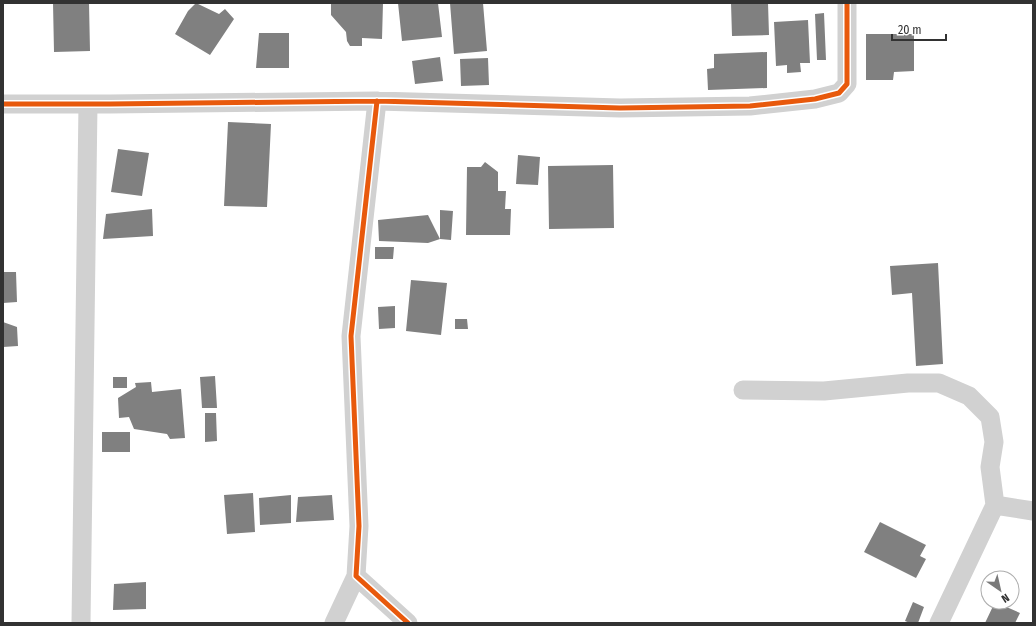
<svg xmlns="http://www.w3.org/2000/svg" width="1036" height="626" font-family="'Fira Sans Condensed',sans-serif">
<rect width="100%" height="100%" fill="#fff"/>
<path fill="#808080" d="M 53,3 L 89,3 L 90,51 L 54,52 Z
M 196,3 L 219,14 L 225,9 L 234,19 L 210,55 L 175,34 L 188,11 Z
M 331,3 L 383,3 L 382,39 L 362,38 L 362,46 L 350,46 L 347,41 L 346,32 L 331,15 Z
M 398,3 L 438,3 L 442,37 L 402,41 Z
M 450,3 L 483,3 L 487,51 L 454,54 Z
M 731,3 L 768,3 L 769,35 L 732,36 Z
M 824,13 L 826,60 L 817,60 L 815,14 Z
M 808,20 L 810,63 L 800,63 L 801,72 L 787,73 L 787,65 L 776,66 L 774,22 Z
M 259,33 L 289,33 L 289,68 L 256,68 Z
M 866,34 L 914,34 L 914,71 L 894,72 L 893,80 L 866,80 Z
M 767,52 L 767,88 L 708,90 L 707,69 L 714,68 L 714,54 Z
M 440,57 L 443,81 L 415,84 L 412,61 Z
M 488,58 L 489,85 L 461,86 L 460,59 Z
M 228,122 L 271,124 L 267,207 L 224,206 Z
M 118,149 L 149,153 L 142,196 L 111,192 Z
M 518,155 L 540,157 L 538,185 L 516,184 Z
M 485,162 L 498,172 L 498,191 L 506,191 L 505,209 L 511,209 L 510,235 L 466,235 L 467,167 L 481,167 Z
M 613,165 L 614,228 L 549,229 L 548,166 Z
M 152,209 L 153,236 L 103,239 L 106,214 Z
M 440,210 L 453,211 L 451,240 L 440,239 Z
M 428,215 L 440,239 L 428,243 L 379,241 L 378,220 Z
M 375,247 L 394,247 L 393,259 L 375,259 Z
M 938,263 L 943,364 L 916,366 L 912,293 L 892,295 L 890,266 Z
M 3,272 L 16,272 L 17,302 L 3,303 Z
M 411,280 L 447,283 L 441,335 L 406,331 Z
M 395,306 L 395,328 L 379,329 L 378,307 Z
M 455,319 L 467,319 L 468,329 L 455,329 Z
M 3,322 L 17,327 L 18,346 L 3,347 Z
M 215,376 L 217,408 L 202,408 L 200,377 Z
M 113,377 L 127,377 L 127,388 L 113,388 Z
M 151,382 L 152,392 L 181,389 L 185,438 L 170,439 L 167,434 L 134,429 L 129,417 L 119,418 L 118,398 L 136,387 L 135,383 Z
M 205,413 L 216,413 L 217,441 L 205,442 Z
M 102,432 L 130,432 L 130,452 L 102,452 Z
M 253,493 L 255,532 L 227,534 L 224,495 Z
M 291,495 L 291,523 L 260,525 L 259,498 Z
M 332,495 L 334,520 L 296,522 L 298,497 Z
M 880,522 L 926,545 L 920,556 L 926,559 L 916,578 L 864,552 Z
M 146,582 L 146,609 L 113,610 L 114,584 Z
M 913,602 L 924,607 L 918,623 L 910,623 L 905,621 Z
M 995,602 L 1020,613 L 1015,623 L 985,623 Z"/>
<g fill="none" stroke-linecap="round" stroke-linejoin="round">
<path stroke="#d1d1d1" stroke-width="19" d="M 377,101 L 351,336 L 359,526 L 356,576 L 408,623
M 3,104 L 110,104 L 377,101 L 620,108 L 750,106 L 815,99 L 839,93 L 847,84 L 847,3
M 743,390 L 824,391 L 908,383 L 939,383 L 969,396 L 990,417 L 994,442 L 990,467 L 995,505
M 81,623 L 88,104
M 334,623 L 356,576
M 939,623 L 995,505 L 1033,511"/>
<g stroke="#fff" stroke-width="8">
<path id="cycleway" d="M 377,101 L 351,336 L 359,526 L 356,576 L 408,623
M 3,104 L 110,104 L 377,101 L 620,108 L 750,106 L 815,99 L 839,93 L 847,84 L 847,3"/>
</g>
<use href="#cycleway" stroke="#e8590c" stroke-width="5"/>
</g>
<rect width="1036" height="626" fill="none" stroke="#323232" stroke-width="8"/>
<g transform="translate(1000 590) rotate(146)"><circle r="19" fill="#ffffff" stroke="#adadad"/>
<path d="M0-3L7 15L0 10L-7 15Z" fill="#7a7a7a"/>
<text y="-6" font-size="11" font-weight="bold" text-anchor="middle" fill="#323232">N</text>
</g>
<path d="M892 34v6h54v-6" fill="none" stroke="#323232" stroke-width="2"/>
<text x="898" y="34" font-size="12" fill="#323232" stroke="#ffffff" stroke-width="3" paint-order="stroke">20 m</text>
</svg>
